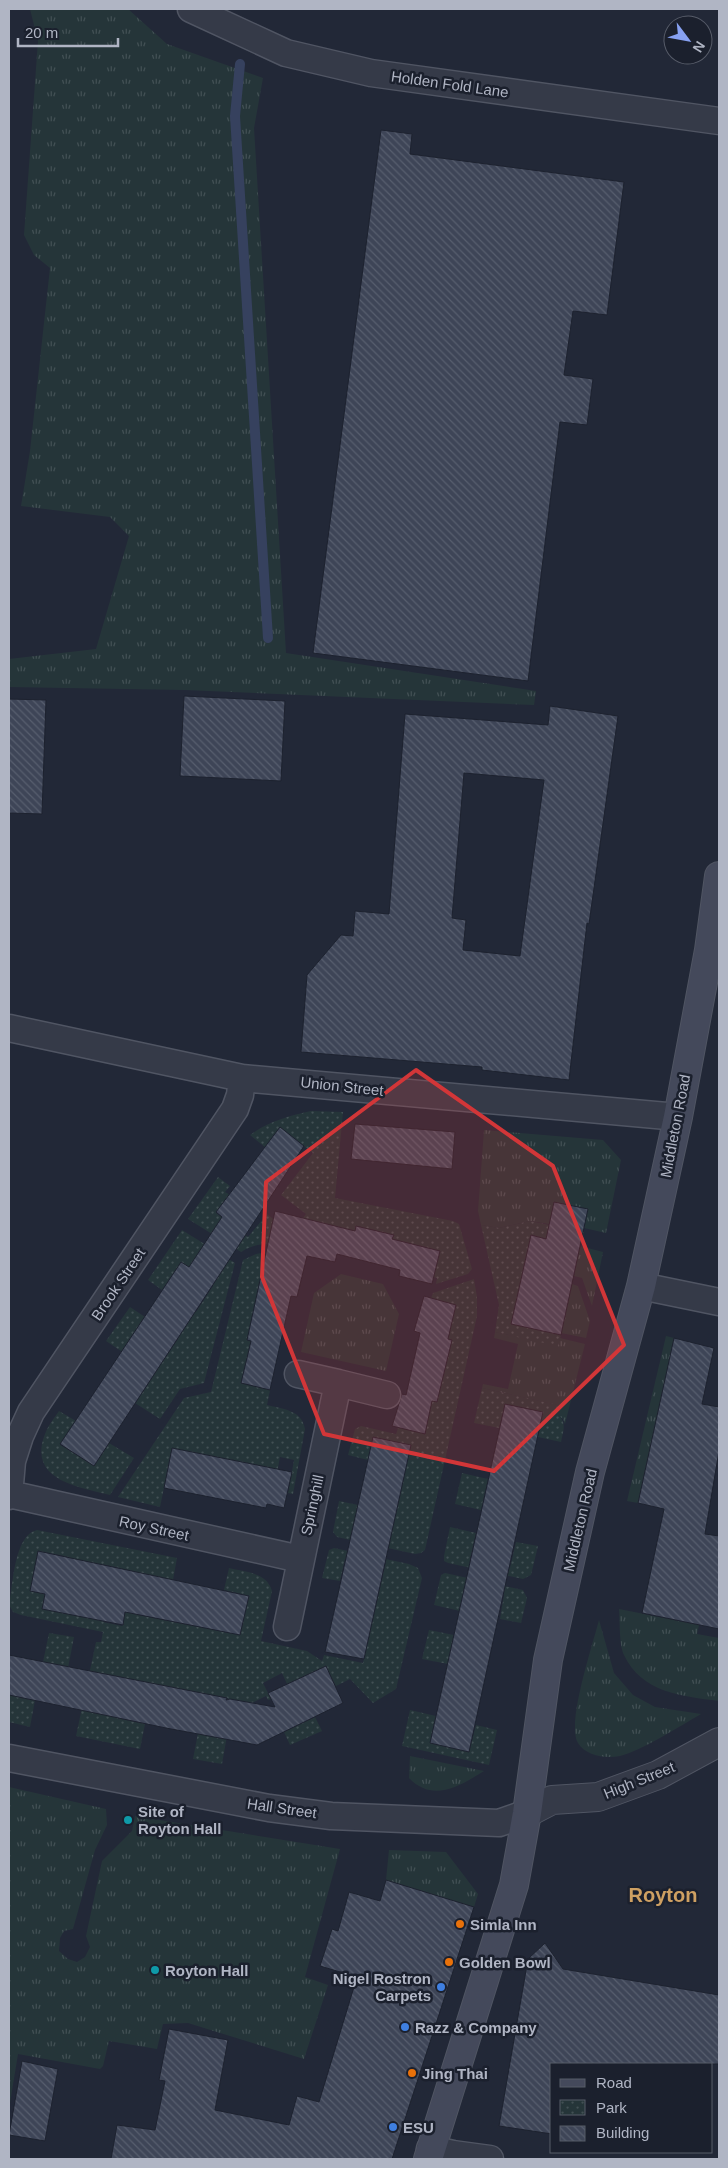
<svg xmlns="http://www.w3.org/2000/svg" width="728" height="2168" font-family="Arial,sans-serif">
<defs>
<pattern id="grass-tufts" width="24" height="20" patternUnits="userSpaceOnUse" patternTransform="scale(1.25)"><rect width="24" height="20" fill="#253539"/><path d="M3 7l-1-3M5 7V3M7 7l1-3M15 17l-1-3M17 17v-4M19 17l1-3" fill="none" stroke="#425054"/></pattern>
<pattern id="park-dots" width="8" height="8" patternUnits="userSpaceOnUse" patternTransform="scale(1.25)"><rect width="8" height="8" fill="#253539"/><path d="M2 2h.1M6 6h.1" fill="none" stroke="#425054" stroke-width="1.8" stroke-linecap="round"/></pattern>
<pattern id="building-back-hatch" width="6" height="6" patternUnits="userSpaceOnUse" patternTransform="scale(1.25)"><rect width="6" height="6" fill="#3e4557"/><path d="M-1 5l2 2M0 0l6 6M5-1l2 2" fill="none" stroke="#575e6e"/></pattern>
</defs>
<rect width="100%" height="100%" fill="#222837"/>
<path fill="url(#grass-tufts)" d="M 30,9 L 128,9 L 167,44 L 263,78 L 254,128 L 286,653 L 536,691 L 534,705 L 185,690 L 9,687 L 9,659 L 96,649 L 129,536 L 110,517 L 21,506 L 30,451 L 50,268 L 34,255 L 24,235 L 38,41 Z
M 484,1130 L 603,1140 L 621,1160 L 606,1233 L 584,1228 L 588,1209 L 555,1202 L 549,1224 L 530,1221 L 499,1228 L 481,1225 L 478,1211 Z
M 580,1246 L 603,1252 L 592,1306 L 582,1278 L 574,1276 Z
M 341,1274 L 383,1284 L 399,1314 L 386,1371 L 301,1352 L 314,1293 Z
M 572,1284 L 578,1286 L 590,1321 L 586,1338 L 561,1333 Z
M 495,1332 L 558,1345 L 560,1338 L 585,1344 L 565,1424 L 563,1419 L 556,1414 L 557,1405 L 482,1388 L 483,1384 L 508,1389 L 518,1344 L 494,1338 Z
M 666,1336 L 674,1338 L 638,1503 L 627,1501 Z
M 619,1609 L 699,1625 L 697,1634 L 719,1638 L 719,1701 C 682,1696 642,1693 624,1655 C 619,1645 620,1620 619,1609 Z
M 599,1620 L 614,1673 L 633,1695 L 655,1707 L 701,1714 C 680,1726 641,1751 620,1756 C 606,1759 586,1756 578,1743 C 566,1724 593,1644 599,1620 Z
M 410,1756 L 484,1771 C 460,1786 433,1803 409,1778 Z
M 9,1787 L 106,1809 L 107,1825 L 95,1850 L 73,1929 L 64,1931 L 60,1938 L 59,1951 L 68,1959 L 77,1962 L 85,1957 L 90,1947 L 86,1936 L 102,1861 L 132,1831 L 135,1816 L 340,1849 L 305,1977 L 328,1985 L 304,2059 L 188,2023 L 163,2024 L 157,2049 L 109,2041 L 103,2066 L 100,2069 L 18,2054 L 9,2109 Z
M 389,1850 L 446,1852 L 478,1894 L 474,1907 L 386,1880 Z"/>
<path fill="url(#park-dots)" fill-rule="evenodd" d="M 311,1111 L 343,1112 L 335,1198 L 453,1221 L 459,1224 L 472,1269 L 468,1274 L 436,1284 L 437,1278 L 433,1277 L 440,1251 L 392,1239 L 393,1235 L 357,1226 L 355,1231 L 310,1220 L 281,1245 C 265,1243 254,1244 241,1252 L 188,1219 L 218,1177 L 230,1186 L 225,1192 L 230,1195 L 216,1213 L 248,1237 L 267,1214 L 291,1233 L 306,1214 L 281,1195 L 313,1153 L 280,1128 L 266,1148 L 250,1135 C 269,1121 289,1116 311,1111 Z
M 530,1221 L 584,1232 L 580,1246 L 531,1235 L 561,1335 L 558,1346 L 495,1332 L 499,1305 L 481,1225 L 499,1228 Z
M 182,1230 L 235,1263 L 204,1383 L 180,1389 L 160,1419 L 135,1403 L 149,1383 L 127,1369 L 133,1359 L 106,1341 L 130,1307 L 145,1317 L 161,1364 L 178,1339 L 192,1310 L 196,1312 L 213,1286 L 181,1263 L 162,1290 L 148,1280 Z
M 272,1251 L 247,1340 L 251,1341 L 241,1383 L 270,1390 L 267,1405 C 283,1409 302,1410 305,1429 L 293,1494 L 288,1493 L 294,1460 L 280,1457 L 271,1505 L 267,1504 L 224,1459 L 172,1449 L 160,1507 L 118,1497 L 184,1398 L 211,1392 L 243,1260 L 256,1254 Z
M 474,1279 L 477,1297 L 477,1316 L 425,1550 L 421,1553 L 415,1554 L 337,1537 L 333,1532 L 339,1501 L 358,1505 L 390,1539 L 411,1445 L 373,1437 L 368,1460 L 348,1455 L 355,1429 L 361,1426 L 396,1434 L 398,1428 L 425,1434 L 432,1401 L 437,1401 L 452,1341 L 448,1339 L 456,1305 L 431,1298 L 433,1293 Z
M 482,1388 L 558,1405 L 556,1414 C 568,1421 563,1431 561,1442 L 538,1437 L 543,1412 L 505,1404 L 499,1428 L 474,1423 Z
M 59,1411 L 76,1421 L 60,1445 L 94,1465 L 109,1443 L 134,1458 L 110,1495 C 78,1487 27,1480 45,1434 C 48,1426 54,1418 59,1411 Z
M 462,1473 L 488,1479 L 481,1510 L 455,1504 Z
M 450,1527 L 476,1533 L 470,1559 L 510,1568 L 516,1542 L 538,1546 L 531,1575 L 523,1579 L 448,1563 L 444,1561 L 444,1556 Z
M 37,1530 L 177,1558 L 173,1580 L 138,1615 L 240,1635 L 249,1596 L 224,1590 L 229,1568 C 244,1572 267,1572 272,1591 L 261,1641 L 307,1651 L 322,1661 L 324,1655 L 363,1663 L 386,1561 L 363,1555 L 362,1562 L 345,1559 L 340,1581 L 322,1578 L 329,1550 L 334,1548 L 409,1564 L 418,1568 L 422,1578 L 396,1689 L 373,1703 L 350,1679 L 336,1686 L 326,1668 L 297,1687 L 294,1681 L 287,1684 L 282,1673 L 263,1683 L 271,1699 L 268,1700 L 266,1696 L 238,1710 L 228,1730 L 222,1764 L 193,1759 L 198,1733 L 221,1738 L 228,1698 L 153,1684 L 117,1718 L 145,1724 L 140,1749 L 76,1736 L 96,1642 L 101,1642 L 103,1632 L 21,1615 L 13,1612 L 9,1605 C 13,1585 14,1535 37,1530 ZM 38,1551 L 69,1557 L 68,1562 L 106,1565 L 133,1571 L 122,1626 L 103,1622 L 106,1607 L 31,1591 Z
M 445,1573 L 523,1590 L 527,1598 L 521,1623 L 500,1619 L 504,1595 L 465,1587 L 460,1611 L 434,1605 L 441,1575 Z
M 429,1630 L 454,1635 L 448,1664 L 422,1659 Z
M 49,1633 L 74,1637 L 68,1668 L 43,1662 Z
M 9,1684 L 35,1700 L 30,1727 L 9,1722 Z
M 410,1710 L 436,1716 L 430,1743 L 469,1752 L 476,1725 L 497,1730 L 489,1765 L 402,1746 Z
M 315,1717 L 322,1731 L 290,1745 L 284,1732 Z"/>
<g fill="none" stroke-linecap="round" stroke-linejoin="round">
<path stroke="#36415e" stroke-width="10" d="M 240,64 L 235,116 L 268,638"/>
</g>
<path fill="url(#building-back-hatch)" stroke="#1d222f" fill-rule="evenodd" d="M 381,130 L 412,134 L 410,154 L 624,182 L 607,315 L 573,311 L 564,375 L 593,379 L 587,425 L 560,422 L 528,681 L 313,653 Z
M 184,696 L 285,701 L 281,781 L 180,776 Z
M 9,699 L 46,700 L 42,814 L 9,813 Z
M 550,706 L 618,716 L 589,924 L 587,923 L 569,1080 L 482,1070 L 482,1067 L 301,1052 L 307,975 L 341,935 L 353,936 L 355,911 L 389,914 L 405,714 L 548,725 ZM 464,773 L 544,780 L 520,956 L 463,950 L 466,920 L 452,918 Z
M 355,1124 L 455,1132 L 452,1169 L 351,1159 Z
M 280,1127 L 304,1146 L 94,1466 L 60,1444 L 181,1262 L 189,1267 L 222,1217 L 216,1212 Z
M 554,1202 L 588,1209 L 561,1335 L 511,1324 L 531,1235 L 546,1239 Z
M 275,1211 L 355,1231 L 356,1226 L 394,1235 L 392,1239 L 440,1251 L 432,1284 L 399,1276 L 400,1270 L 337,1254 L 335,1262 L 307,1256 L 297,1297 L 291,1296 L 270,1390 L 241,1383 L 251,1341 L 247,1340 Z
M 424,1296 L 456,1305 L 448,1339 L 452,1340 L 437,1402 L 432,1401 L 425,1434 L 392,1426 L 402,1394 L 406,1395 L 420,1333 L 414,1331 Z
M 674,1338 L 714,1348 L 702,1404 L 719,1407 L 719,1451 L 705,1534 L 719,1536 L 719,1629 L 642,1613 L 664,1509 L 638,1503 Z
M 505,1404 L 543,1412 L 469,1752 L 430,1743 Z
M 373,1437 L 411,1445 L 364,1659 L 325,1652 Z
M 172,1448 L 292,1472 L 284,1508 L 267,1504 L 266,1508 L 164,1488 Z
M 38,1551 L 249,1596 L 240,1635 L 125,1612 L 123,1625 L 42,1609 L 45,1594 L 30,1591 Z
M 9,1655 L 227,1698 L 226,1700 L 230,1699 L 275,1707 L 268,1693 L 326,1666 L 343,1703 L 257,1745 L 166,1728 L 9,1695 Z
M 386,1880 L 474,1907 L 392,2159 L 111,2159 L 117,2125 L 155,2130 L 165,2081 L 159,2080 L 169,2029 L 228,2040 L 215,2110 L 289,2125 L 297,2096 L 319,2102 L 357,1977 L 320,1966 L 332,1929 L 338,1931 L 349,1892 L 380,1901 Z
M 545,1943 L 563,1969 L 719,1995 L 719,2064 L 552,2064 L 552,2134 L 499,2126 L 528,1959 Z
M 22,2061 L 58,2069 L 45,2141 L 9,2135 Z"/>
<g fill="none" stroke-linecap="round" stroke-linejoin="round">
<g stroke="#505563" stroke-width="29">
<path id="minor" d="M 191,9 L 286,53 L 371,73 L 719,121
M 9,1028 L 242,1078 L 678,1117
M 641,1286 L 719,1302
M 338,1383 L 387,1395
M 9,1494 L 300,1559
M 9,1496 L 12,1461 L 20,1436 L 31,1412 L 235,1109 L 240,1095 L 242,1078
M 287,1627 L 338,1383 L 298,1374
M 9,1758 L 269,1808 L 331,1816 L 499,1823 L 527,1813
M 430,2149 L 453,2154 L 490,2159"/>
</g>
<g stroke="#505563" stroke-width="30">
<path id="tertiary" d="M 527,1813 L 552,1800 L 598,1797 L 658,1775 L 719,1742"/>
</g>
<g stroke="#505563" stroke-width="30">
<path id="secondary" d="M 428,2159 L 514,1885 L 527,1813 L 548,1660 L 590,1472 L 641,1286 L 678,1117 L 709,950 L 719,876"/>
</g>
<use href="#minor" stroke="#353a48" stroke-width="26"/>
<use href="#tertiary" stroke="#353a48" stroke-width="28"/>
<use href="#secondary" stroke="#44495b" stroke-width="28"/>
</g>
<path fill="#d23638" fill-opacity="0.2" stroke="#d23638" stroke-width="4" stroke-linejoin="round" d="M 416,1070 L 553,1166 L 624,1345 L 494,1471 L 324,1434 L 262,1277 L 266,1182 Z"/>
<g fill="#0f9aa8" stroke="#1b202d" stroke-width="2">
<circle cx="128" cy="1820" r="5"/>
<circle cx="155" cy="1970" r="5"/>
</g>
<g fill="#e8710a" stroke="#1b202d" stroke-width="2">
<circle cx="460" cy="1924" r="5"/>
<circle cx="449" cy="1962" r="5"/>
<circle cx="412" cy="2073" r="5"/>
</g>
<g fill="#3f7fe0" stroke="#1b202d" stroke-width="2">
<circle cx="441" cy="1987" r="5"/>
<circle cx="405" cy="2027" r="5"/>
<circle cx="393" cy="2127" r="5"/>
</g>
<g text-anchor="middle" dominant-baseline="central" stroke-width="5" stroke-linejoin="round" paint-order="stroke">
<g font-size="15" fill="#b0b5c4" stroke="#1b202d">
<text transform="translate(450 84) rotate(8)">Holden Fold Lane</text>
<text transform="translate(342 1086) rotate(6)">Union Street</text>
<text transform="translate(675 1126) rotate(-79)">Middleton Road</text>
<text transform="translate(118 1284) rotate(-56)">Brook Street</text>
<text transform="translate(312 1505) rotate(-78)">Springhill</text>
<text transform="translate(580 1520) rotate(-77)">Middleton Road</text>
<text transform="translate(154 1528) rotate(12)">Roy Street</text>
<text transform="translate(639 1780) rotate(-22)">High Street</text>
<text transform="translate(282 1808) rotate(8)">Hall Street</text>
</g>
<g font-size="15" font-weight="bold" fill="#b0b5c4" stroke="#1b202d" text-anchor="start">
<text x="138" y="1811">Site of<tspan x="138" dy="17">Royton Hall</tspan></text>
<text x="470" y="1924">Simla Inn</text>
<text x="459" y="1962">Golden Bowl</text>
<text x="165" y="1970">Royton Hall</text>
<text x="431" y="1978" text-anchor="end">Nigel Rostron<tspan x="431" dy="17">Carpets</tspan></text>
<text x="415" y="2027">Razz &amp; Company</text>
<text x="422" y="2073">Jing Thai</text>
<text x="403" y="2127">ESU</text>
</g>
<g font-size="20" font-weight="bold" fill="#cea062" stroke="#1b202d">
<text x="663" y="1895">Royton</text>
</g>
</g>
<rect width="728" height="2168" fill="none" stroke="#b0b5c4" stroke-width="20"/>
<rect x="550" y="2063" width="162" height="90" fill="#1b202d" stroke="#575c69"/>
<rect x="560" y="2079" width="25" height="8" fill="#44495b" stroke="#575c69"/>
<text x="596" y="2088" font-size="15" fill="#b0b5c4">Road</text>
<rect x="560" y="2100" width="25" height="15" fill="url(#park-dots)" stroke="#575c69"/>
<text x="596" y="2113" font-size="15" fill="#b0b5c4">Park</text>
<rect x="560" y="2126" width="25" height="15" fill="url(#building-back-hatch)" stroke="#575c69"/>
<text x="596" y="2138" font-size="15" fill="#b0b5c4">Building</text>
<g transform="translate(688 40) rotate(122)"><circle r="24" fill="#1b202d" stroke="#575c69"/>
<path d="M0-4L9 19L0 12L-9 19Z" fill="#87a1f2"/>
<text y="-8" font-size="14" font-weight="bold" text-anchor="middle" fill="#b0b5c4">N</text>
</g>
<path d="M18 38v8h100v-8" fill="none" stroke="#b0b5c4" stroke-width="2.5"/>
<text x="25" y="38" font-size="15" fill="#b0b5c4" stroke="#1b202d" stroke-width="4" paint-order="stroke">20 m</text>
</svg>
